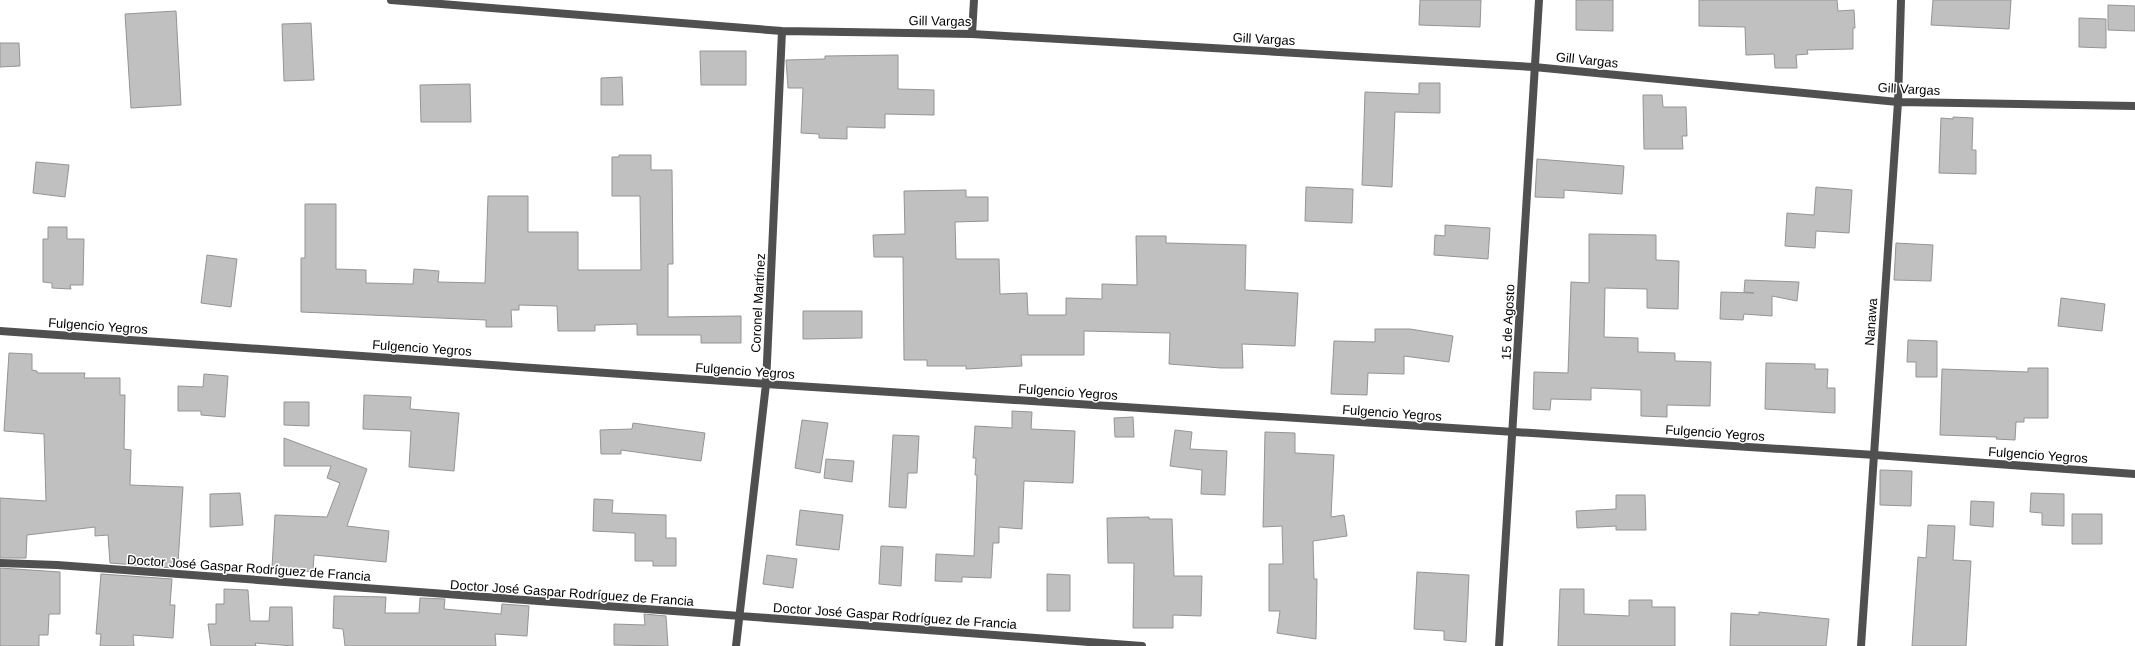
<svg xmlns="http://www.w3.org/2000/svg" width="2135" height="646" font-family="Arial,sans-serif">
<rect width="100%" height="100%" fill="#fff"/>
<path fill="#c0c0c0" stroke="#949494" d="M 1420,0 L 1481,0 L 1480,27 L 1419,25 Z
M 1576,0 L 1613,0 L 1613,31 L 1576,30 Z
M 1699,0 L 1837,0 L 1838,11 L 1854,10 L 1855,28 L 1853,28 L 1853,49 L 1807,50 L 1808,54 L 1796,55 L 1797,68 L 1775,68 L 1774,54 L 1746,55 L 1745,27 L 1699,26 Z
M 1933,0 L 2011,0 L 2009,29 L 1931,25 Z
M 2108,5 L 2135,6 L 2135,31 L 2108,30 Z
M 176,11 L 181,105 L 131,108 L 125,14 Z
M 2079,18 L 2106,19 L 2106,48 L 2079,47 Z
M 311,23 L 314,80 L 284,81 L 282,24 Z
M 0,43 L 19,43 L 20,66 L 0,67 Z
M 700,51 L 746,51 L 746,85 L 701,85 Z
M 898,55 L 898,89 L 934,90 L 934,115 L 885,114 L 885,128 L 847,127 L 847,139 L 819,138 L 819,134 L 801,133 L 803,88 L 788,88 L 786,60 L 825,59 L 825,56 Z
M 622,77 L 623,105 L 601,105 L 601,78 Z
M 1419,83 L 1440,83 L 1440,113 L 1395,112 L 1392,187 L 1362,185 L 1365,92 L 1419,94 Z
M 470,84 L 471,122 L 421,122 L 420,85 Z
M 1643,95 L 1662,95 L 1663,107 L 1686,107 L 1687,136 L 1682,136 L 1683,149 L 1644,149 Z
M 1953,117 L 1973,118 L 1972,150 L 1976,150 L 1976,174 L 1939,173 L 1941,118 L 1953,119 Z
M 619,155 L 651,155 L 651,170 L 672,170 L 673,264 L 668,264 L 668,317 L 741,316 L 741,343 L 701,343 L 701,335 L 637,335 L 637,324 L 595,325 L 595,331 L 558,331 L 557,306 L 519,305 L 519,310 L 511,310 L 512,327 L 486,327 L 486,320 L 301,312 L 301,258 L 305,258 L 305,204 L 336,204 L 336,269 L 366,270 L 366,283 L 413,284 L 414,269 L 439,271 L 438,282 L 485,283 L 488,196 L 528,196 L 528,232 L 578,232 L 578,270 L 641,270 L 640,196 L 612,196 L 612,157 L 619,157 Z
M 1537,159 L 1624,166 L 1622,194 L 1564,190 L 1564,198 L 1535,197 Z
M 36,162 L 69,165 L 65,197 L 33,193 Z
M 1306,187 L 1353,189 L 1352,223 L 1305,221 Z
M 1816,187 L 1852,190 L 1849,233 L 1816,231 L 1815,248 L 1785,246 L 1787,213 L 1814,215 Z
M 966,190 L 966,197 L 988,197 L 988,221 L 955,222 L 956,259 L 999,259 L 1000,294 L 1027,293 L 1028,315 L 1066,315 L 1066,298 L 1102,299 L 1102,284 L 1137,285 L 1136,236 L 1166,236 L 1166,243 L 1246,245 L 1245,290 L 1298,293 L 1295,346 L 1242,344 L 1243,368 L 1221,368 L 1169,364 L 1170,333 L 1084,331 L 1084,355 L 1021,355 L 1022,366 L 966,369 L 966,366 L 927,366 L 927,360 L 904,360 L 903,257 L 874,257 L 873,235 L 905,234 L 904,191 Z
M 1445,225 L 1490,228 L 1488,259 L 1434,255 L 1435,235 L 1445,236 Z
M 48,227 L 67,227 L 67,239 L 84,239 L 83,285 L 70,285 L 71,289 L 52,288 L 52,283 L 43,282 L 43,239 L 48,239 Z
M 1589,234 L 1656,235 L 1656,260 L 1679,261 L 1678,309 L 1647,308 L 1647,289 L 1605,288 L 1604,337 L 1638,338 L 1638,352 L 1675,353 L 1675,361 L 1711,362 L 1710,406 L 1667,405 L 1667,417 L 1641,416 L 1641,390 L 1591,388 L 1591,400 L 1551,399 L 1550,410 L 1533,409 L 1534,372 L 1568,373 L 1571,282 L 1589,283 Z
M 1896,243 L 1933,245 L 1931,281 L 1894,280 Z
M 207,255 L 237,259 L 231,307 L 201,303 Z
M 1745,280 L 1799,282 L 1797,301 L 1772,296 L 1772,316 L 1744,314 L 1743,320 L 1720,319 L 1721,292 L 1754,293 L 1744,292 Z
M 2061,298 L 2105,304 L 2102,331 L 2058,326 Z
M 803,311 L 862,311 L 862,338 L 803,339 Z
M 1375,329 L 1410,329 L 1453,336 L 1449,362 L 1404,356 L 1404,374 L 1368,373 L 1367,395 L 1331,394 L 1334,341 L 1375,342 Z
M 1908,340 L 1937,341 L 1937,377 L 1916,377 L 1916,362 L 1907,362 Z
M 9,353 L 32,354 L 32,370 L 37,371 L 37,373 L 85,373 L 84,378 L 120,378 L 120,395 L 125,395 L 124,449 L 131,450 L 130,485 L 183,487 L 178,563 L 174,563 L 173,568 L 110,563 L 108,535 L 95,536 L 95,527 L 27,535 L 26,558 L 0,558 L 0,498 L 46,501 L 44,434 L 4,431 Z
M 1766,363 L 1815,364 L 1815,369 L 1828,369 L 1827,388 L 1835,388 L 1835,413 L 1765,409 Z
M 2028,368 L 2048,368 L 2048,418 L 2024,418 L 2024,422 L 2016,422 L 2015,440 L 1996,439 L 1997,437 L 1940,435 L 1942,369 L 2028,372 Z
M 204,374 L 228,376 L 225,417 L 201,415 L 201,411 L 178,411 L 178,386 L 203,387 Z
M 364,395 L 411,397 L 410,409 L 459,413 L 454,471 L 409,467 L 411,431 L 363,429 Z
M 284,402 L 309,402 L 309,426 L 284,425 Z
M 1012,411 L 1032,412 L 1031,429 L 1075,431 L 1073,483 L 1024,481 L 1022,529 L 999,527 L 999,543 L 993,543 L 991,578 L 962,577 L 962,582 L 935,581 L 936,554 L 974,556 L 977,475 L 975,475 L 976,458 L 973,458 L 975,426 L 1012,428 Z
M 1133,417 L 1134,437 L 1115,437 L 1114,418 Z
M 802,420 L 828,423 L 820,473 L 795,468 Z
M 633,423 L 705,433 L 701,461 L 621,450 L 621,454 L 601,454 L 600,430 L 632,429 Z
M 1175,430 L 1192,432 L 1190,449 L 1227,451 L 1225,495 L 1201,494 L 1202,470 L 1170,466 Z
M 1265,432 L 1295,433 L 1295,453 L 1334,455 L 1331,517 L 1344,515 L 1347,536 L 1313,541 L 1314,579 L 1317,579 L 1316,639 L 1277,633 L 1280,611 L 1269,611 L 1269,564 L 1283,564 L 1282,526 L 1263,527 Z
M 893,435 L 919,436 L 917,473 L 908,473 L 906,508 L 889,507 Z
M 284,438 L 367,469 L 347,526 L 389,531 L 386,562 L 314,555 L 313,572 L 272,568 L 275,515 L 327,517 L 340,483 L 327,478 L 331,466 L 284,466 Z
M 826,459 L 854,461 L 852,482 L 824,478 Z
M 1880,470 L 1912,471 L 1911,506 L 1880,505 Z
M 240,493 L 243,525 L 210,527 L 210,494 Z
M 2031,493 L 2064,494 L 2064,526 L 2042,525 L 2042,513 L 2030,512 Z
M 1616,495 L 1645,495 L 1646,530 L 1616,530 L 1616,526 L 1577,528 L 1576,511 L 1616,509 Z
M 594,499 L 613,500 L 612,513 L 666,515 L 666,538 L 676,538 L 676,566 L 653,566 L 653,561 L 635,561 L 635,533 L 593,531 Z
M 1971,501 L 1994,502 L 1993,527 L 1970,525 Z
M 800,510 L 843,515 L 839,550 L 796,545 Z
M 2072,514 L 2102,514 L 2102,544 L 2072,544 Z
M 1149,517 L 1149,519 L 1172,519 L 1174,576 L 1202,576 L 1201,616 L 1173,615 L 1173,628 L 1133,628 L 1134,563 L 1108,563 L 1107,518 Z
M 1928,525 L 1955,526 L 1953,560 L 1971,561 L 1966,646 L 1912,646 L 1918,557 L 1926,558 Z
M 881,546 L 903,547 L 901,586 L 879,584 Z
M 767,555 L 797,559 L 793,588 L 763,584 Z
M 0,568 L 60,572 L 60,614 L 49,614 L 48,635 L 39,635 L 39,646 L 0,646 Z
M 1417,572 L 1469,575 L 1466,642 L 1444,640 L 1444,631 L 1414,629 Z
M 101,574 L 172,579 L 170,605 L 175,605 L 173,638 L 133,635 L 134,646 L 100,646 L 101,634 L 96,634 Z
M 1047,574 L 1070,575 L 1070,611 L 1047,611 Z
M 224,589 L 248,590 L 250,621 L 269,621 L 270,607 L 292,607 L 293,646 L 255,643 L 256,646 L 211,646 L 208,624 L 216,624 L 216,604 L 224,604 Z
M 1560,589 L 1584,589 L 1584,614 L 1629,616 L 1629,600 L 1652,600 L 1652,607 L 1675,607 L 1675,646 L 1558,646 Z
M 334,596 L 386,597 L 385,613 L 419,613 L 420,598 L 445,599 L 444,609 L 501,614 L 502,604 L 529,606 L 527,636 L 495,634 L 496,646 L 345,646 L 343,629 L 333,628 Z
M 1759,612 L 1829,619 L 1826,646 L 1730,646 L 1731,613 L 1759,615 Z
M 644,614 L 666,616 L 668,646 L 614,645 L 614,624 L 645,625 Z"/>
<g fill="none" stroke-linecap="round" stroke-linejoin="round">
<path stroke="#505050" stroke-width="8" d="M 391,0 L 782,31 L 972,34 L 1534,67 L 1898,102 L 2135,106
M 972,34 L 974,0
M 0,331 L 766,384 L 1875,455 L 2135,474
M 0,563 L 57,565 L 1142,646
M 736,646 L 766,384 L 782,31
M 1861,646 L 1898,102 L 1901,0"/>
<path stroke="#505050" stroke-width="8" d="M 1499,646 L 1539,0"/>
</g>
<g text-anchor="middle" dominant-baseline="central" stroke-width="3" stroke-linejoin="round" paint-order="stroke">
<g font-size="13" fill="#000" stroke="#fff">
<text transform="translate(940 21) rotate(1)">Gill Vargas</text>
<text transform="translate(1264 39) rotate(3)">Gill Vargas</text>
<text transform="translate(1587 60) rotate(6)">Gill Vargas</text>
<text transform="translate(1909 89) rotate(3)">Gill Vargas</text>
<text transform="translate(758 303) rotate(-87)">Coronel Martínez</text>
<text transform="translate(1508 322) rotate(-87)">15 de Agosto</text>
<text transform="translate(1871 322) rotate(-86)">Nanawa</text>
<text transform="translate(98 326) rotate(4)">Fulgencio Yegros</text>
<text transform="translate(422 348) rotate(4)">Fulgencio Yegros</text>
<text transform="translate(745 371) rotate(4)">Fulgencio Yegros</text>
<text transform="translate(1068 392) rotate(4)">Fulgencio Yegros</text>
<text transform="translate(1392 413) rotate(4)">Fulgencio Yegros</text>
<text transform="translate(1715 433) rotate(4)">Fulgencio Yegros</text>
<text transform="translate(2038 455) rotate(4)">Fulgencio Yegros</text>
<text transform="translate(249 568) rotate(4)">Doctor José Gaspar Rodríguez de Francia</text>
<text transform="translate(572 593) rotate(4)">Doctor José Gaspar Rodríguez de Francia</text>
<text transform="translate(895 616) rotate(4)">Doctor José Gaspar Rodríguez de Francia</text>
</g>
</g>
</svg>
